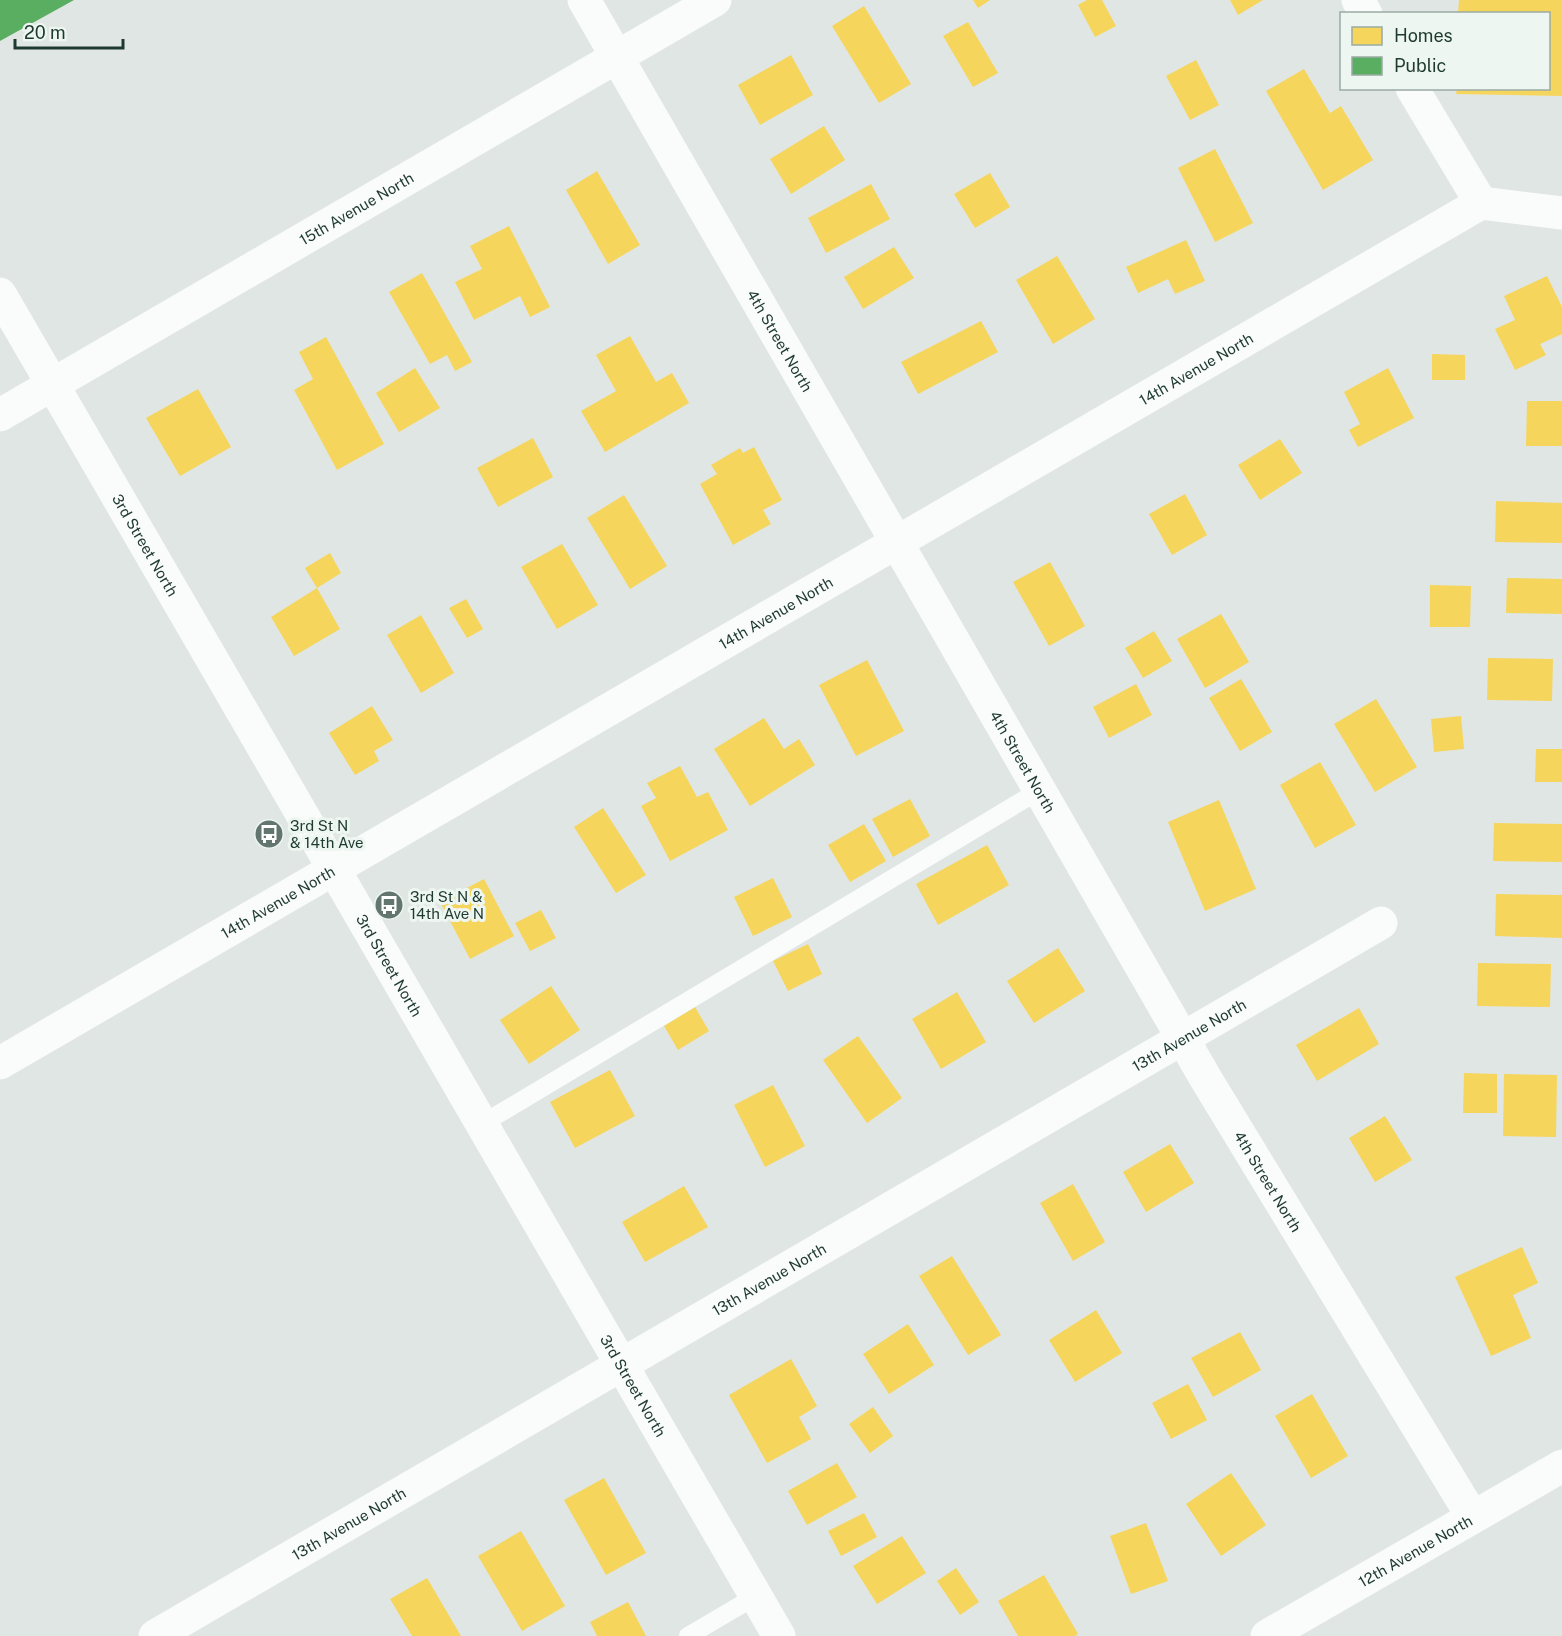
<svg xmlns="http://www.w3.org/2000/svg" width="1562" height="1636" font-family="'Public Sans',sans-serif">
<rect width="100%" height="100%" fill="#e0e6e3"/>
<path fill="#f6d55c" d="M 973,0 L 990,0 L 978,8 Z
M 1087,0 L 1102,0 L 1116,26 L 1095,37 L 1078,5 Z
M 1230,0 L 1263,0 L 1238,15 Z
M 1459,0 L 1562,0 L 1562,96 L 1456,94 L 1457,88 L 1548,88 L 1548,14 L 1458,14 Z
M 864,6 L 911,84 L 879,103 L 832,26 Z
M 968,22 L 998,73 L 973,87 L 943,36 Z
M 791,55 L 813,95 L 760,125 L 738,85 Z
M 1196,60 L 1219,105 L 1190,120 L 1166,76 Z
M 1304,69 L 1330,113 L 1341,106 L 1373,160 L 1323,190 L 1266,91 Z
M 824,126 L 845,160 L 791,194 L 770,159 Z
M 1215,149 L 1253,223 L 1215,242 L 1178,168 Z
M 597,171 L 640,245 L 608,264 L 566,190 Z
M 990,173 L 1010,207 L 975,228 L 954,194 Z
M 871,184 L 890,219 L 826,253 L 808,218 Z
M 509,226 L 550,307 L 530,317 L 520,296 L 474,320 L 455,282 L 482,269 L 470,246 Z
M 1186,240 L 1205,281 L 1175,294 L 1168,279 L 1138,293 L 1126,267 Z
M 894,247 L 914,278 L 863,309 L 844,277 Z
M 1057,256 L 1095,319 L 1053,344 L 1016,280 Z
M 422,273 L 472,362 L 455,371 L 447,355 L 430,364 L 389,292 Z
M 1547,276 L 1562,307 L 1562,334 L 1540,344 L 1546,355 L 1515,370 L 1495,329 L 1515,320 L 1504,296 Z
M 981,321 L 998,352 L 918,394 L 901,362 Z
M 630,336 L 656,382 L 672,373 L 689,403 L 605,452 L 581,411 L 616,391 L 596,355 Z
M 326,337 L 384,444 L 337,470 L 294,390 L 313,379 L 299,352 Z
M 1432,354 L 1465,355 L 1465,380 L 1432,380 Z
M 415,368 L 440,408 L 399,432 L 376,393 Z
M 1388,368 L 1414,418 L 1358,447 L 1349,430 L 1360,424 L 1344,392 Z
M 198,389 L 231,447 L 180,476 L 146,418 Z
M 1527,401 L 1562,401 L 1562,446 L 1526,446 Z
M 533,438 L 553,477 L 498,507 L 477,468 Z
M 1280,439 L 1302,473 L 1260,500 L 1238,465 Z
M 754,447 L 782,500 L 763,510 L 771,524 L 733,545 L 700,484 L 717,474 L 711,465 L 740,448 L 743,453 Z
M 1185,494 L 1207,535 L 1172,555 L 1149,514 Z
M 624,495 L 667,566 L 630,589 L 587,518 Z
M 1496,501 L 1562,503 L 1562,543 L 1495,542 Z
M 562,544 L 598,605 L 557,629 L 521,567 Z
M 330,553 L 341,573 L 317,588 L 305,568 Z
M 1050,562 L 1085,626 L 1049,646 L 1013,582 Z
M 1507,578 L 1562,579 L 1562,614 L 1506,613 Z
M 1430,585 L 1471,586 L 1470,627 L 1430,627 Z
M 317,588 L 340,629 L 294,656 L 271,617 Z
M 466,599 L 483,629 L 467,638 L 449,608 Z
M 1221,614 L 1249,662 L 1205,688 L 1177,639 Z
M 421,615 L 454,673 L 421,693 L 387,635 Z
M 1154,631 L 1172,661 L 1143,678 L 1125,648 Z
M 1488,658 L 1553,659 L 1552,701 L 1487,700 Z
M 867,660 L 904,731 L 856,756 L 819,685 Z
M 1241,679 L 1272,732 L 1240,751 L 1209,698 Z
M 1136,684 L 1152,715 L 1109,738 L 1093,707 Z
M 1376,699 L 1417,767 L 1375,792 L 1334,724 Z
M 372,706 L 393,740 L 374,751 L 379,761 L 355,775 L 329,733 Z
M 1461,716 L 1464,749 L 1434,752 L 1431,719 Z
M 764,718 L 784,749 L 799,739 L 815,765 L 750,806 L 714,749 Z
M 1536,749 L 1562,749 L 1562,782 L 1535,782 Z
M 1320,762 L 1356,825 L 1315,848 L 1280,785 Z
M 680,766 L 697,797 L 708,792 L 728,830 L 670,861 L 641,806 L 656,798 L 647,783 Z
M 910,799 L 930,836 L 893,857 L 872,819 Z
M 1219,800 L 1256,889 L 1205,911 L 1168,822 Z
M 603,808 L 646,875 L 616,893 L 574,827 Z
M 1494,823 L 1562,824 L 1562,862 L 1493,861 Z
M 864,824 L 886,861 L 850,882 L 828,845 Z
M 987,845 L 1009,885 L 938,925 L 916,884 Z
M 773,878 L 792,917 L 753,936 L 734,897 Z
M 484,879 L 514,936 L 470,959 L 440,902 Z
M 1496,894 L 1562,895 L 1562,938 L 1495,936 Z
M 541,910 L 556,938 L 530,951 L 515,923 Z
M 808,944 L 822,974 L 788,991 L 773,961 Z
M 1058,948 L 1085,991 L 1034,1023 L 1007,981 Z
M 1478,963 L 1551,964 L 1550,1007 L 1477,1006 Z
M 551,986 L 580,1030 L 529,1064 L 500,1020 Z
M 957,992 L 986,1042 L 941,1069 L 912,1019 Z
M 695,1007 L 709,1031 L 678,1050 L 664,1026 Z
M 1359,1008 L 1379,1044 L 1317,1081 L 1296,1045 Z
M 858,1036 L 902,1098 L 867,1123 L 823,1060 Z
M 610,1070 L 635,1116 L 575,1148 L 550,1102 Z
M 1464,1073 L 1497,1074 L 1497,1113 L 1463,1113 Z
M 1504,1074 L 1557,1075 L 1556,1137 L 1503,1136 Z
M 773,1085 L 805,1146 L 765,1167 L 734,1105 Z
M 1385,1116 L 1412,1160 L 1375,1182 L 1349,1138 Z
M 1170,1144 L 1194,1183 L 1146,1212 L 1123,1172 Z
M 1073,1184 L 1105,1242 L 1073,1261 L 1040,1203 Z
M 684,1186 L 708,1227 L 645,1262 L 622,1222 Z
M 1522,1247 L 1538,1283 L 1513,1295 L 1531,1338 L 1491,1356 L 1455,1277 Z
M 952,1256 L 1001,1335 L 968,1355 L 919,1276 Z
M 1096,1310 L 1122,1353 L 1075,1382 L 1049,1340 Z
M 908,1324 L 934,1365 L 889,1394 L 863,1354 Z
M 1240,1332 L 1261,1370 L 1213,1397 L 1191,1358 Z
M 791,1359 L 817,1406 L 799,1417 L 811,1439 L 767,1463 L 729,1395 Z
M 1188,1384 L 1207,1420 L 1171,1439 L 1152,1403 Z
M 1312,1394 L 1348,1456 L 1311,1478 L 1275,1416 Z
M 873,1407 L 893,1436 L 870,1453 L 849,1424 Z
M 837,1463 L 857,1497 L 807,1525 L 788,1491 Z
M 1231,1473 L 1266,1525 L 1221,1556 L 1186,1504 Z
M 604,1478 L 646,1553 L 606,1575 L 564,1500 Z
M 864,1513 L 877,1537 L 841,1556 L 828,1531 Z
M 1146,1523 L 1168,1581 L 1131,1594 L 1110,1536 Z
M 521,1531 L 565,1606 L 522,1631 L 478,1556 Z
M 902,1536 L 926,1573 L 877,1604 L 853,1566 Z
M 956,1568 L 979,1602 L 960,1615 L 937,1581 Z
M 1044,1575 L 1078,1634 L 1075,1636 L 1018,1636 L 998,1601 Z
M 427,1578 L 461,1636 L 412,1636 L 390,1599 Z
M 628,1602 L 646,1636 L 597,1636 L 590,1622 Z"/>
<path fill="#5aae61" d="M 0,0 L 74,0 L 0,41 Z"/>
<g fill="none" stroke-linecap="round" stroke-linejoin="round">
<path stroke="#fafbfb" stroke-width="18" d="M 482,1124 L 1040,790
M 688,1636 L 756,1596"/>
<g stroke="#fafbfb" stroke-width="33">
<path id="s1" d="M 584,0 L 1206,1079 L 1472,1516"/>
<path d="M 1358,0 L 1366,14"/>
<path d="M 1412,88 L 1481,203"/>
<path id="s2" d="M 0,415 L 715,0"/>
<path id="s3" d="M 0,1063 L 1481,203 L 1562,213"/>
<path id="s4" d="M 155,1636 L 1381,923"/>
<path id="s5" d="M 1267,1636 L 1562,1466"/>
</g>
<path stroke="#fafbfb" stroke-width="33" id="s6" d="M 0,294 L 779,1636"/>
</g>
<defs>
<g id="bus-disc" transform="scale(1.5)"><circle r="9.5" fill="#62766f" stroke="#edf6f1"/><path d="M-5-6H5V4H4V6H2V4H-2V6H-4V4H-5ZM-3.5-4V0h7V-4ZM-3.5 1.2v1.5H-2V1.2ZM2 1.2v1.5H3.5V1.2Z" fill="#fff"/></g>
</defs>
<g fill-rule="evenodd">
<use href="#bus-disc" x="269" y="834"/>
<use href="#bus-disc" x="389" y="905"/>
</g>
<g text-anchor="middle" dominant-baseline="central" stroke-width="6" stroke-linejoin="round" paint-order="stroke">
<g font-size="15" fill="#1e3a30" stroke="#edf6f1">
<text stroke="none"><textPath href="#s2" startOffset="412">15th Avenue North</textPath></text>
<text stroke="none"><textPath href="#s1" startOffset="393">4th Street North</textPath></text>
<text stroke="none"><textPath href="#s3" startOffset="1383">14th Avenue North</textPath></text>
<text stroke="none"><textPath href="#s6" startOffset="290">3rd Street North</textPath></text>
<text stroke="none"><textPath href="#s3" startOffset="897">14th Avenue North</textPath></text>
<text stroke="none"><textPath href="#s1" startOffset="879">4th Street North</textPath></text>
<text stroke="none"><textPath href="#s3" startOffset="321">14th Avenue North</textPath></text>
<text stroke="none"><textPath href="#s6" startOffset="776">3rd Street North</textPath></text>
<text stroke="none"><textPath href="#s4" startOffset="1196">13th Avenue North</textPath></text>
<text stroke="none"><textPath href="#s1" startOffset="1365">4th Street North</textPath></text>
<text stroke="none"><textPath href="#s4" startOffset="710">13th Avenue North</textPath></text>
<text stroke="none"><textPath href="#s6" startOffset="1262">3rd Street North</textPath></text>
<text stroke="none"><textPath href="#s4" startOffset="224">13th Avenue North</textPath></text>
<text stroke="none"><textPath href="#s5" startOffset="171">12th Avenue North</textPath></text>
</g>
<g font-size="15" fill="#1e3a30" stroke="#edf6f1" text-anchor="start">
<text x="290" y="825">3rd St N<tspan x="290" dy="17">&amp; 14th Ave</tspan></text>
<text x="410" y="896">3rd St N &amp;<tspan x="410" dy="17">14th Ave N</tspan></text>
</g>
</g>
<rect x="1340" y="12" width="210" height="78" fill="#edf6f1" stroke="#9aaba4" stroke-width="1.5"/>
<rect x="1352" y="27" width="30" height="18" fill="#f6d55c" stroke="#9aaba4" stroke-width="1.5"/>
<text x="1394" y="42" font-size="18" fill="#1e3a30">Homes</text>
<rect x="1352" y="57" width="30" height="18" fill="#5aae61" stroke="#9aaba4" stroke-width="1.5"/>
<text x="1394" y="72" font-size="18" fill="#1e3a30">Public</text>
<path d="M15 39v9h108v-9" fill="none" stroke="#1e3a30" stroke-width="3"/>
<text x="24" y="39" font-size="18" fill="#1e3a30" stroke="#edf6f1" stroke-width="4.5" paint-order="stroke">20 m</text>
</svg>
